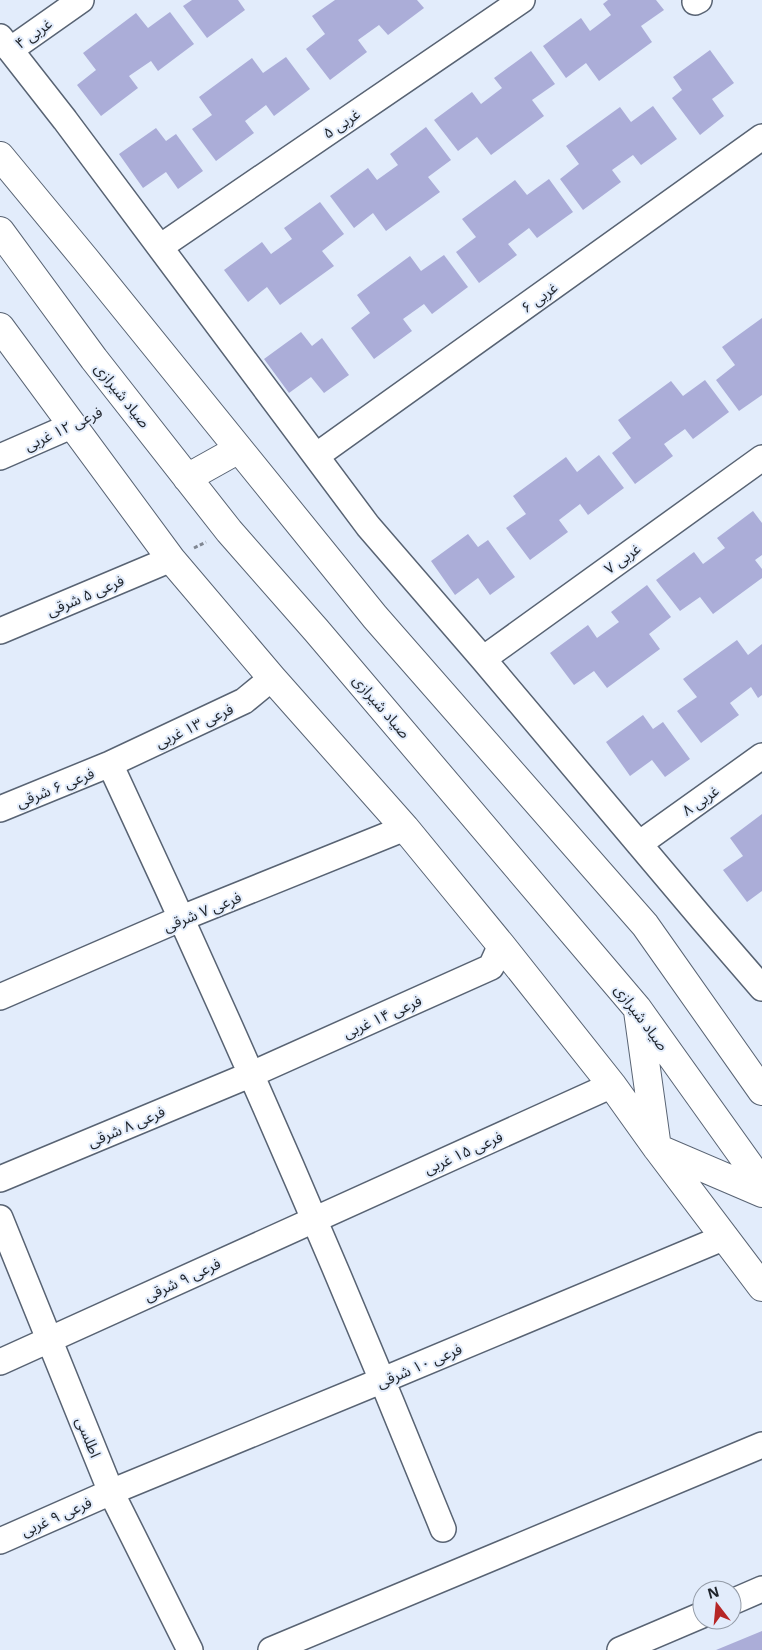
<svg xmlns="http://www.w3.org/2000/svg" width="762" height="1650" font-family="'Open Sans','Noto Sans Arabic',sans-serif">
<rect width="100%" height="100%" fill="#e2ecfb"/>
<path fill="#abadd8" d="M 192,0 L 238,0 L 245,10 L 207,38 L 183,6 Z
M 335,0 L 417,0 L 424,8 L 388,35 L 379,25 L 358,40 L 367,52 L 330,80 L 306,49 L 325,34 L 312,16 Z
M 608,0 L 656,0 L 664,10 L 641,26 L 652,42 L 599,81 L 586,63 L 566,78 L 543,46 L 581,18 L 590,31 L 611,15 L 603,4 Z
M 170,12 L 194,44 L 158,71 L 151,61 L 129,76 L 138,88 L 101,116 L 77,85 L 96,70 L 83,53 L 136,13 L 148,28 Z
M 710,50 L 734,83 L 712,99 L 724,116 L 700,135 L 672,98 L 682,90 L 673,77 Z
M 531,51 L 555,84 L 532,100 L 544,116 L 491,155 L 477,137 L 458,151 L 434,120 L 472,92 L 481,104 L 502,88 L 494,78 Z
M 286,57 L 310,89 L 274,116 L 266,105 L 245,121 L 254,133 L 216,161 L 192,129 L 212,115 L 199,97 L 252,58 L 263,73 Z
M 653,106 L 677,139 L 641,165 L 633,155 L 612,170 L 621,182 L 583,210 L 560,179 L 579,164 L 566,146 L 620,107 L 631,122 Z
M 426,127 L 451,160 L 428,177 L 440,192 L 386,231 L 373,213 L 354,228 L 330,196 L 368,168 L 377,180 L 398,165 L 390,154 Z
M 156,128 L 166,141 L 176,134 L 203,171 L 178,189 L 166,172 L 143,188 L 119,154 Z
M 549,179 L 573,212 L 537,238 L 529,228 L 508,244 L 517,255 L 479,283 L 456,252 L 476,237 L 462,219 L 515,180 L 527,195 Z
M 320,202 L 344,234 L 322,251 L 334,266 L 280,305 L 267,287 L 248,302 L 224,270 L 262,242 L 271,254 L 292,239 L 284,228 Z
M 444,255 L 468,287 L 432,314 L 424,304 L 403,319 L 412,331 L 374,359 L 351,328 L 370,313 L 357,295 L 410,256 L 421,271 Z
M 762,318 L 762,395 L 739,411 L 716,380 L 735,365 L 722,347 Z
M 301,332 L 312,346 L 322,338 L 349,375 L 324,393 L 311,377 L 289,393 L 264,359 Z
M 705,380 L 729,412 L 693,439 L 685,429 L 664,444 L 673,456 L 635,484 L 612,453 L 631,438 L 618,420 L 671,381 L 683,396 Z
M 599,455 L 624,488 L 588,515 L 580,504 L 559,520 L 568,532 L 530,560 L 506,528 L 526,514 L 513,496 L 566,457 L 577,472 Z
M 753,511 L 762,523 L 762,555 L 755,560 L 762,569 L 762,578 L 713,614 L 700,597 L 680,611 L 656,580 L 694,552 L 703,564 L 725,548 L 717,538 Z
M 468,534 L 478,547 L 488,540 L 515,577 L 490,595 L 478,578 L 455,595 L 431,561 Z
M 647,585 L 671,617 L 649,634 L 660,649 L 607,688 L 594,671 L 574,685 L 550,653 L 588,625 L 597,638 L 619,622 L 611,612 Z
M 737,640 L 748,655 L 762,644 L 762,695 L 758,698 L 751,687 L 730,703 L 739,715 L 701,743 L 677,711 L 697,697 L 683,679 Z
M 643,715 L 653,729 L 663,722 L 690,759 L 665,777 L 652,760 L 630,776 L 606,742 Z
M 762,814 L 762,891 L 747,902 L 723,870 L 743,856 L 730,838 Z
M 762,1631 L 762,1650 L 716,1650 Z"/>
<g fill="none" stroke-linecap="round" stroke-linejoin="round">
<g stroke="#586373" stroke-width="28">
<path id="street" d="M 695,2 L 699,0
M 0,37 L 65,120 L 368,526 L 483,659 L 704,921 L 762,988
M 10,50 L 81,0
M 160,247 L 522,0
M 316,456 L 762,137
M 0,457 L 71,426
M 0,631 L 171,559
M 483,659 L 762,458
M 110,764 C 228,1016 339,1271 443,1529
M 0,809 L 110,764 L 244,701 L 272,678
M 639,844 L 762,756
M 0,997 L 182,918 L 405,828
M 0,1179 L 252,1074 L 491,967 L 501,945
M 0,1218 L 111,1492 L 190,1650
M 0,1362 L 612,1085
M 0,1541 L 111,1492 L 383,1380 L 725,1237
M 732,1602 L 762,1589
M 271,1650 L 762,1445
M 620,1650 L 702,1615"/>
</g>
<g stroke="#586373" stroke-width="30">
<path id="secondary" d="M 0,156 L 86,260 L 375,617 L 645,925 L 762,1091
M 0,231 L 94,359 L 229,531 L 316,630 L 637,1008 L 762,1183
M 0,327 L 171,559 L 272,678 L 405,828 L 501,945 L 612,1085 L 657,1148 L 762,1287
M 187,478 L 239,449
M 638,1011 L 657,1148 L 762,1193"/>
</g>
<path stroke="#808792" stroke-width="3" stroke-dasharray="4 2.5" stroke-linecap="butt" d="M 194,548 L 206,542"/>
<use href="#street" stroke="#fff" stroke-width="25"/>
<use href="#secondary" stroke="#fff" stroke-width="28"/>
</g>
<g text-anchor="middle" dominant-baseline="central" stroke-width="4" stroke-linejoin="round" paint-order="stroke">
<g font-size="15" fill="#1f242b" stroke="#e2ecfb">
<text transform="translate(33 33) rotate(-35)">۴ غربی</text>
<text transform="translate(341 123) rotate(-34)">۵ غربی</text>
<text transform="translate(539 297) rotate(-36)">۶ غربی</text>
<text transform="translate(123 395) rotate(51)">صیاد شیرازی</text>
<text transform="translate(63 428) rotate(-25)">فرعی ۱۲ غربی</text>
<text transform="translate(622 558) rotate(-36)">۷ غربی</text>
<text transform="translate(85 595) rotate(-23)">فرعی ۵ شرقی</text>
<text transform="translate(382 706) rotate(49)">صیاد شیرازی</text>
<text transform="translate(194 725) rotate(-25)">فرعی ۱۳ غربی</text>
<text transform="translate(55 787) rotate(-22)">فرعی ۶ شرقی</text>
<text transform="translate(700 800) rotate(-35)">۸ غربی</text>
<text transform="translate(202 911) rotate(-22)">فرعی ۷ شرقی</text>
<text transform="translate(382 1016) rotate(-24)">فرعی ۱۴ غربی</text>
<text transform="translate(642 1017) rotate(53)">صیاد شیرازی</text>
<text transform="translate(126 1126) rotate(-23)">فرعی ۸ شرقی</text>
<text transform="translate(463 1152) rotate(-24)">فرعی ۱۵ غربی</text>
<text transform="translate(182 1279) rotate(-25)">فرعی ۹ شرقی</text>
<text transform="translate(419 1365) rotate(-23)">فرعی ۱۰ شرقی</text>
<text transform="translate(89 1437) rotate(68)">اطلسی</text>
<text transform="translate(56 1516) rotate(-24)">فرعی ۹ غربی</text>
</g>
</g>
<g transform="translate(717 1605) rotate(344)"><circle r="24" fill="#e2ecfb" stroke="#949ca8"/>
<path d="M0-4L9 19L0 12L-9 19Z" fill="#b62626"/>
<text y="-8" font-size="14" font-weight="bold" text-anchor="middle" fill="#1f242b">N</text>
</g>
</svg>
